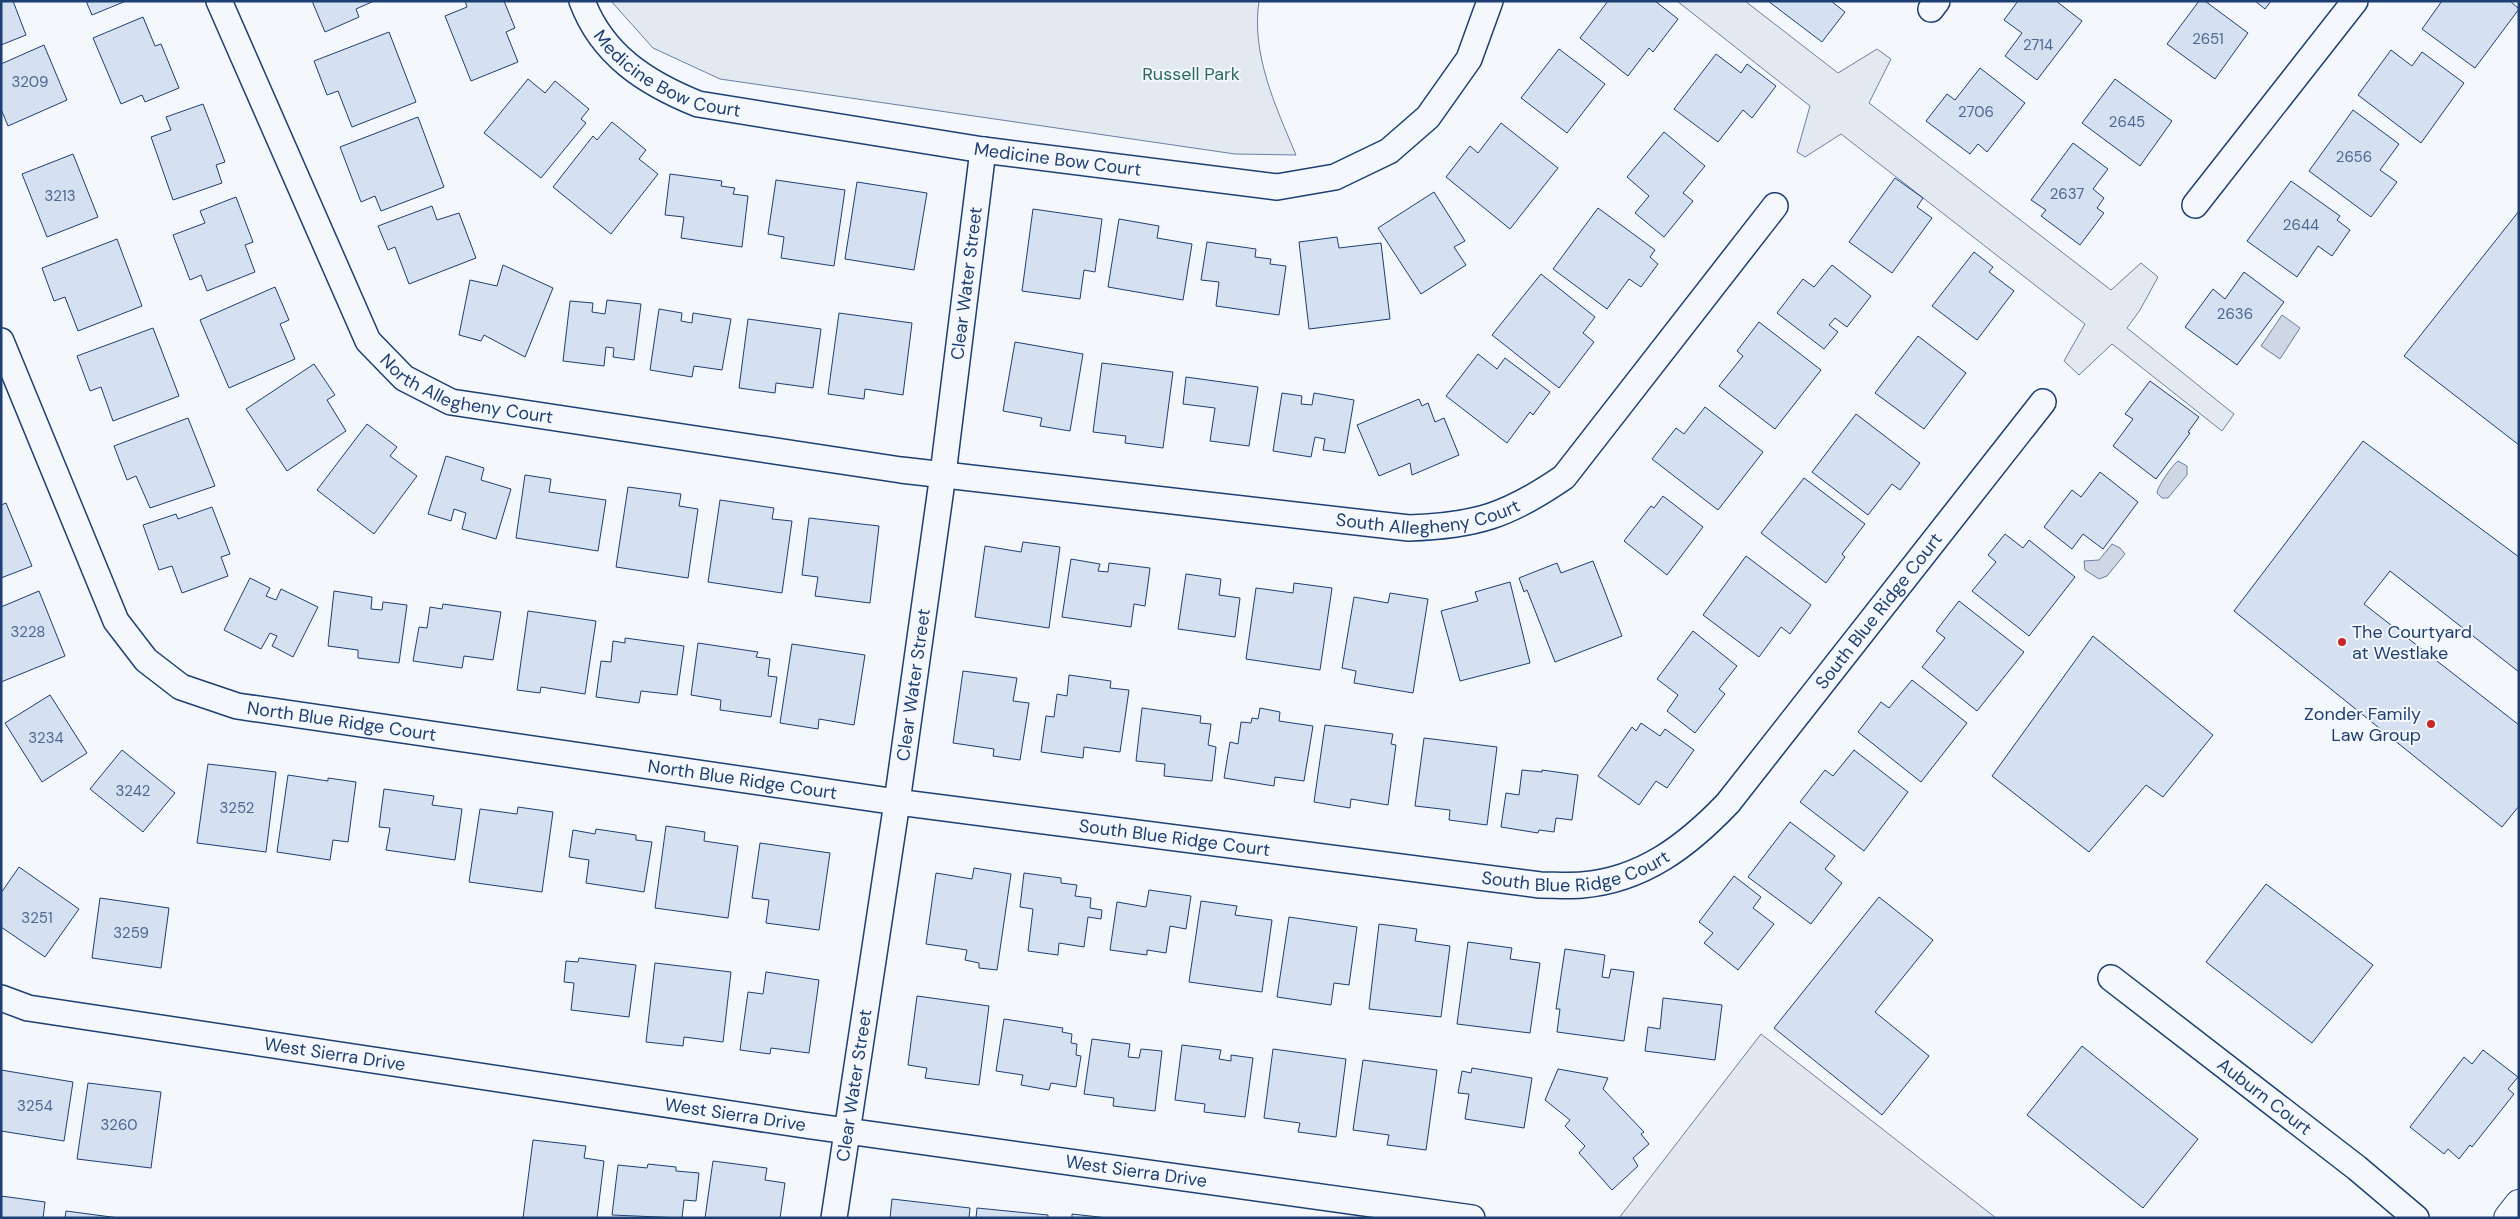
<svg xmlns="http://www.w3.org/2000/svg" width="2520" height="1219" font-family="'DM Sans',sans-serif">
<rect width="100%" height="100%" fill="#f4f7fb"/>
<path fill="#e3e9f0" stroke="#687fa3" d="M 611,1 L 1259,1 C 1251,55 1276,107 1296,155 L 1235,154 L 720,79 L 653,48 Z
M 1677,1 L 1745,1 L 1838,73 L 1877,49 L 1891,59 L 1869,103 L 2111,290 L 2141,263 L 2158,277 L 2140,310 L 2127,328 L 2234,414 L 2222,431 L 2112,344 L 2079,375 L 2064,361 L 2085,324 L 1841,134 L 1805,157 L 1797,152 L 1810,106 Z"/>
<path fill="#e3e8f0" stroke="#687fa3" d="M 1761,1034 L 1996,1218 L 1619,1218 Z"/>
<path fill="#cfd7e4" stroke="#687fa3" d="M 2282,315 L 2300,328 L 2280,359 L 2261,346 Z
M 2178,461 L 2187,466 L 2187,475 L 2168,498 L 2162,498 L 2157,493 C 2157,487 2173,464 2178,461 Z
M 2112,544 L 2120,548 L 2125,554 L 2107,576 L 2099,579 L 2085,570 L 2084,561 L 2099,560 Z"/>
<path fill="#d5e0f0" stroke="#1d3f73" d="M 1,1 L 13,1 L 26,35 L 1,45 Z
M 86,1 L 126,1 L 92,15 Z
M 312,1 L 374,1 L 356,9 L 359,17 L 325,32 Z
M 465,1 L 504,1 L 515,28 L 506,32 L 518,62 L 471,81 L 445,16 L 467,7 Z
M 1608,1 L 1655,1 L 1678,19 L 1653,52 L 1649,48 L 1628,76 L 1580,38 Z
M 1768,1 L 1831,1 L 1845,12 L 1822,42 Z
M 2018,1 L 2056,1 L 2082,21 L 2037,80 L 2005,56 L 2022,33 L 2004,20 Z
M 2199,1 L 2205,1 L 2248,33 L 2215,79 L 2167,44 Z
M 2255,1 L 2271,1 L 2265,9 Z
M 2442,1 L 2510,1 L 2519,9 L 2475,68 L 2422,29 Z
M 143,17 L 155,46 L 161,44 L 179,88 L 145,102 L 142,95 L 121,104 L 93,38 Z
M 389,32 L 416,102 L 352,127 L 338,91 L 327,95 L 314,61 Z
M 44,45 L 67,100 L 8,126 L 1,109 L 1,64 Z
M 1559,49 L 1605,84 L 1567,133 L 1521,98 Z
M 2391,50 L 2412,66 L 2422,52 L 2464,83 L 2421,143 L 2358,95 Z
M 1716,54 L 1741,73 L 1747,64 L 1776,86 L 1752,118 L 1743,110 L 1718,142 L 1674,109 Z
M 1980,68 L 2025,103 L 1987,152 L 1978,144 L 1970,154 L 1926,121 L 1947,94 L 1955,100 Z
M 528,79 L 545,93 L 555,81 L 589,109 L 581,119 L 586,123 L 541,178 L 484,133 Z
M 2115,79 L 2172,121 L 2140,166 L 2082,123 Z
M 203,104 L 225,162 L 216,165 L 222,183 L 173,200 L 151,137 L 171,130 L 166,117 Z
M 2353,110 L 2399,144 L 2380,170 L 2397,182 L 2371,217 L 2309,171 Z
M 418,117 L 444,187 L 381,211 L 375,196 L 361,202 L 340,147 Z
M 612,122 L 646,150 L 639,159 L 658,174 L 611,234 L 553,187 L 593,136 L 597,140 Z
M 1501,123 L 1558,168 L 1510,229 L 1446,177 L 1470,146 L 1478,153 Z
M 1664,132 L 1705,166 L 1683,193 L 1693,201 L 1664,237 L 1635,213 L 1649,196 L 1627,177 Z
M 2073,143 L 2108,169 L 2093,189 L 2104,198 L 2097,208 L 2104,213 L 2080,245 L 2041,216 L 2046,210 L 2031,200 Z
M 73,154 L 98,217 L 47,237 L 22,174 Z
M 670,174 L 722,181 L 721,186 L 735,188 L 733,194 L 748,196 L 742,247 L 681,238 L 684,217 L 665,215 Z
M 1895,178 L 1923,198 L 1917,207 L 1932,218 L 1892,273 L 1849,242 Z
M 776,180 L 845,190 L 834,266 L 781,258 L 784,237 L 768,234 Z
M 2291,181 L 2340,216 L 2337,220 L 2350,230 L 2332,256 L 2318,246 L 2297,277 L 2247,241 Z
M 857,182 L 927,193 L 914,270 L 845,259 Z
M 1434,192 L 1465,241 L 1454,247 L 1466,265 L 1421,294 L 1378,228 Z
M 236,197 L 253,242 L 245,245 L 255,272 L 207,291 L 201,275 L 190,280 L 173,235 L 205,223 L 200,211 Z
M 432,206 L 437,220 L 459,213 L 476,258 L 409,284 L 395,247 L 388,250 L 378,226 Z
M 1598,208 L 1655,250 L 1650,257 L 1658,264 L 1641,287 L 1629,279 L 1607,309 L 1553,269 Z
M 1033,209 L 1102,219 L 1095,272 L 1084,270 L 1080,299 L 1022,291 Z
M 2519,211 L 2519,445 L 2404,356 Z
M 1119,219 L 1159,226 L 1157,238 L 1192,244 L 1183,300 L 1108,287 Z
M 1337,237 L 1339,248 L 1381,243 L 1390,319 L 1309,329 L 1299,242 Z
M 117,239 L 142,306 L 78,331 L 65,297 L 54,301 L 42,268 Z
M 1207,242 L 1256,249 L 1255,257 L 1271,259 L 1270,264 L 1286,266 L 1279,315 L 1216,306 L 1219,282 L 1201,280 Z
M 1974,252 L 1993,267 L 1989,272 L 2014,291 L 1977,340 L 1932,306 Z
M 503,265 L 553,288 L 525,357 L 484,335 L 481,341 L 459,335 L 470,280 L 497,286 Z
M 1832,265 L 1871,296 L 1847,327 L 1835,318 L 1829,325 L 1838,332 L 1824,349 L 1777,313 L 1803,279 L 1814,287 Z
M 2244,272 L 2284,302 L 2237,365 L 2185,327 L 2213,289 L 2225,299 Z
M 1541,274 L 1595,317 L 1583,333 L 1594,342 L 1559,388 L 1492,335 Z
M 275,287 L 289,320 L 280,324 L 295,359 L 229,388 L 200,320 Z
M 607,300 L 641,304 L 634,360 L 613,357 L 614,348 L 606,347 L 604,366 L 563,361 L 570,301 L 593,303 L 592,312 L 605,314 Z
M 659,309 L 682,313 L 681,321 L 692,323 L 693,313 L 731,319 L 722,370 L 694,366 L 692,377 L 650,370 Z
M 839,313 L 912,323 L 903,395 L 865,389 L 864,399 L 828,394 Z
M 748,319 L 821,329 L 813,388 L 776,383 L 775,393 L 739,388 Z
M 1759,322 L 1821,370 L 1775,429 L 1719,386 L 1743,356 L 1737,351 Z
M 153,328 L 179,396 L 113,421 L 101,387 L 90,391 L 77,356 Z
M 1918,336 L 1966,373 L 1924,429 L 1875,393 Z
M 1015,342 L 1083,354 L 1070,431 L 1040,426 L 1042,418 L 1003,411 Z
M 1478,354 L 1497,369 L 1505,358 L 1550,392 L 1533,415 L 1530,412 L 1507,443 L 1446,396 Z
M 1102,363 L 1173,372 L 1163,448 L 1125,443 L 1126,436 L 1093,432 Z
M 314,364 L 335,395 L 327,400 L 346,431 L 287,471 L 246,409 Z
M 1186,377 L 1258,387 L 1249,446 L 1210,441 L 1215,408 L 1183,404 Z
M 2150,381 L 2199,417 L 2188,432 L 2190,433 L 2156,479 L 2113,446 L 2133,419 L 2125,414 Z
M 1282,393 L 1302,396 L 1301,404 L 1312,405 L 1314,393 L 1354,400 L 1345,453 L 1323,450 L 1325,439 L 1315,437 L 1311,457 L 1273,451 Z
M 1419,399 L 1422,406 L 1428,403 L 1435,422 L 1444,418 L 1459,455 L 1412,475 L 1410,463 L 1379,476 L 1357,425 Z
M 1705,407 L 1763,452 L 1718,510 L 1652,459 L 1676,428 L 1684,434 Z
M 1856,414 L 1920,463 L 1900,490 L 1892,484 L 1868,515 L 1812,472 Z
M 188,418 L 215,486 L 150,508 L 136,476 L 127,480 L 114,446 Z
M 367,424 L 397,447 L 390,456 L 417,476 L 374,534 L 317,490 Z
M 2363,441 L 2519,557 L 2519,672 L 2390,571 L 2364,604 L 2519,725 L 2519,806 L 2502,827 L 2234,611 Z
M 446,456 L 484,468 L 481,480 L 511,489 L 496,539 L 462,529 L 466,513 L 454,509 L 451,521 L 428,514 Z
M 2100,472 L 2138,502 L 2103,549 L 2083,534 L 2072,549 L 2044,527 L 2072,490 L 2081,497 Z
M 525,475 L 551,479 L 549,492 L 606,500 L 598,551 L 516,538 Z
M 1804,478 L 1865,524 L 1842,554 L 1845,557 L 1826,583 L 1761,533 Z
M 628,487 L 681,494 L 679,506 L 698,509 L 688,578 L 616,567 Z
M 1663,496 L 1703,527 L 1667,575 L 1624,541 L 1651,506 L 1654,508 Z
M 720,500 L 774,508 L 772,519 L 792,521 L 782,593 L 708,582 Z
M 6,503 L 32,566 L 1,578 L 1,505 Z
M 212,507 L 230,554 L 221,557 L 228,576 L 182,593 L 172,566 L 159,570 L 143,525 L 176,514 L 178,519 Z
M 809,518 L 879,526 L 870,603 L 815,596 L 818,577 L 802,575 Z
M 2005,534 L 2023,548 L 2029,540 L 2075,577 L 2029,636 L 1972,591 L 1996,562 L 1988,555 Z
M 1023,542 L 1060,547 L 1049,628 L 975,617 L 985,546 L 1021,552 Z
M 1746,556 L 1811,605 L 1790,634 L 1781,627 L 1759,657 L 1703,615 Z
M 1071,559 L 1100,564 L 1098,571 L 1108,572 L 1109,563 L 1150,568 L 1145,606 L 1134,604 L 1131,627 L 1062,617 Z
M 1593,561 L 1622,636 L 1555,662 L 1527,590 L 1524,592 L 1519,578 L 1557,563 L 1561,573 Z
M 1186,574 L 1221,579 L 1219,595 L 1240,598 L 1235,637 L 1178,629 Z
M 250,578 L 270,588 L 266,596 L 276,600 L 281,589 L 318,607 L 293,657 L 272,646 L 277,636 L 270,633 L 261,649 L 224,630 Z
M 1510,582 L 1530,663 L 1460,681 L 1441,611 L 1478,601 L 1475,592 Z
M 1294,583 L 1332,588 L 1320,670 L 1246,659 L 1256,588 L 1293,593 Z
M 39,591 L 65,656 L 1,682 L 1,607 Z
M 334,591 L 372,597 L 371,609 L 382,610 L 383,602 L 407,605 L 399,663 L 358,658 L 358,650 L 328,646 Z
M 1390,593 L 1428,599 L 1413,693 L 1354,683 L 1356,671 L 1342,668 L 1354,597 L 1388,603 Z
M 1959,601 L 2024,652 L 1977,711 L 1922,667 L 1945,638 L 1936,631 Z
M 443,604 L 501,612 L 493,660 L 464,656 L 462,668 L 413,661 L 419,627 L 427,628 L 430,607 L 442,609 Z
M 528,611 L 596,621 L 585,694 L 541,687 L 540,693 L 517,690 Z
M 1693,631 L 1737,666 L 1719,689 L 1725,694 L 1695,733 L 1667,711 L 1678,695 L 1657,679 Z
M 2093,636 L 2213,735 L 2163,797 L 2146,785 L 2089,852 L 1992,776 Z
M 625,638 L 684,646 L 677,695 L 641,691 L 639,703 L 596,697 L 601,661 L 611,662 L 613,641 L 625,643 Z
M 698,643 L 758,652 L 756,657 L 770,659 L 768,676 L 777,677 L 771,717 L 720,710 L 721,700 L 691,695 Z
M 792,644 L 865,655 L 854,725 L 819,719 L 818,729 L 780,723 Z
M 963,671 L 1017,678 L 1013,701 L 1029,703 L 1020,760 L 993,756 L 994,749 L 953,743 Z
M 1069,675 L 1111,681 L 1110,688 L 1129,690 L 1120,752 L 1084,747 L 1083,758 L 1041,752 L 1046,716 L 1054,717 L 1057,694 L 1067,696 Z
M 1912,680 L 1967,723 L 1921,782 L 1858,732 L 1881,702 L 1889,708 Z
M 50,695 L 87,753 L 42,782 L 5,723 Z
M 1142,708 L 1201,716 L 1200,723 L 1211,724 L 1208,745 L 1216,747 L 1212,781 L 1164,776 L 1165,764 L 1136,761 Z
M 1260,708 L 1280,712 L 1279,721 L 1313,726 L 1304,781 L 1275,777 L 1274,786 L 1224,778 L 1230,742 L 1238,744 L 1241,722 L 1251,723 L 1252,718 L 1258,719 Z
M 1641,723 L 1660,736 L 1665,729 L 1694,750 L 1667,788 L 1656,781 L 1639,805 L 1598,776 L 1632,727 L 1636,731 Z
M 1325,725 L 1393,734 L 1391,744 L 1396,745 L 1388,805 L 1351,799 L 1350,808 L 1314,802 Z
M 1424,738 L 1497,747 L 1487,825 L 1449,820 L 1450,810 L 1415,806 Z
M 122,750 L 175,793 L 143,832 L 90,789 Z
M 1854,750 L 1908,792 L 1864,851 L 1800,802 L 1825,770 L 1833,776 Z
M 208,764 L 276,772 L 266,852 L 197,843 Z
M 1522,770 L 1542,772 L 1542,770 L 1578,775 L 1572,820 L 1556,818 L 1554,832 L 1539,830 L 1538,833 L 1501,827 L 1506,793 L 1519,795 Z
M 288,775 L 328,781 L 328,778 L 356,782 L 348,842 L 333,840 L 330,860 L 277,852 Z
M 384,789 L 434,796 L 432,805 L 462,809 L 455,860 L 386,850 L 390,828 L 379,827 Z
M 518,807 L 553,812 L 542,892 L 469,882 L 480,809 L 517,814 Z
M 1790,822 L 1835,856 L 1825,869 L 1842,883 L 1811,924 L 1748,877 Z
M 666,826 L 705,832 L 704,841 L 738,846 L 728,918 L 655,908 Z
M 596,829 L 636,835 L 636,840 L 652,842 L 644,892 L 586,883 L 589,860 L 569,857 L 573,830 L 595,834 Z
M 760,843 L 830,853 L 819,930 L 766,923 L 769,900 L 752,898 Z
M 19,867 L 79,909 L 45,957 L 1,927 L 1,893 Z
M 974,868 L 1011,874 L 997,970 L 979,968 L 979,963 L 965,960 L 967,950 L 926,944 L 936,873 L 972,879 Z
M 1024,873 L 1061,878 L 1061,883 L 1077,885 L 1075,896 L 1091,898 L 1090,908 L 1102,910 L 1101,919 L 1088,917 L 1084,947 L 1059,943 L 1058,955 L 1028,951 L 1033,909 L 1020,907 Z
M 1734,876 L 1761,897 L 1753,908 L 1774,924 L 1738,970 L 1704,943 L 1713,933 L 1699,922 Z
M 2266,884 L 2373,965 L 2312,1043 L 2206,962 Z
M 1149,890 L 1191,896 L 1186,929 L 1170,926 L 1166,953 L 1147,950 L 1147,955 L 1110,950 L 1117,902 L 1146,907 Z
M 1879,897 L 1933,940 L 1875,1012 L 1929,1056 L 1882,1115 L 1774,1028 Z
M 100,898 L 169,908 L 161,968 L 92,958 Z
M 1201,901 L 1237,906 L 1235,915 L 1272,920 L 1262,992 L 1189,982 Z
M 1289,917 L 1357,927 L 1349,985 L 1334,983 L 1331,1005 L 1277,997 Z
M 1379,924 L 1417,929 L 1415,941 L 1450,946 L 1441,1017 L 1369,1009 Z
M 1468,942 L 1512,948 L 1510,959 L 1540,963 L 1530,1033 L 1457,1024 Z
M 1565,949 L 1605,955 L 1602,977 L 1609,978 L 1611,969 L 1634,972 L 1624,1041 L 1557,1032 L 1560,1009 L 1556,1009 Z
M 579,958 L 636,965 L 629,1017 L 571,1010 L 574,983 L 564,982 L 566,961 L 578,962 Z
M 655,963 L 731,972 L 723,1042 L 684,1037 L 683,1046 L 646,1042 Z
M 766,972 L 819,980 L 809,1053 L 771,1048 L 770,1054 L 740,1050 L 748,992 L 763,994 Z
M 917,996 L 989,1006 L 979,1085 L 925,1078 L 927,1068 L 908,1065 Z
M 1663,998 L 1722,1005 L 1715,1060 L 1645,1051 L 1648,1027 L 1660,1029 Z
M 1004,1019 L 1063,1028 L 1062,1032 L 1072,1034 L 1071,1043 L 1077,1044 L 1076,1055 L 1081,1056 L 1076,1087 L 1051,1083 L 1049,1090 L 1021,1085 L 1023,1075 L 996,1071 Z
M 1092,1039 L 1130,1044 L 1128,1057 L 1139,1058 L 1141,1049 L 1162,1051 L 1155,1111 L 1113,1106 L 1114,1098 L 1084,1094 Z
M 1182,1045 L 1221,1050 L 1219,1059 L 1231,1061 L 1231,1055 L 1253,1058 L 1245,1117 L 1204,1112 L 1205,1104 L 1175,1100 Z
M 2082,1046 L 2198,1139 L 2143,1208 L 2027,1115 Z
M 1273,1049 L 1346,1059 L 1336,1137 L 1298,1132 L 1300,1123 L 1264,1118 Z
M 2483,1050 L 2518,1077 L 2508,1089 L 2514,1094 L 2472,1147 L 2470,1145 L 2459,1159 L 2448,1149 L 2444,1154 L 2410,1127 L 2464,1057 L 2472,1064 Z
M 1363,1060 L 1437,1070 L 1426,1150 L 1387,1145 L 1389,1135 L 1353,1130 Z
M 1472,1068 L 1532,1078 L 1524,1128 L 1465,1119 L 1469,1094 L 1458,1093 L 1462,1071 L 1471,1073 Z
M 1558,1069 L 1608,1078 L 1603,1089 L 1644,1132 L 1641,1134 L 1649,1144 L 1633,1158 L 1638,1166 L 1612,1190 L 1579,1153 L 1585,1146 L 1565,1126 L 1570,1120 L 1545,1100 Z
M 1,1070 L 73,1082 L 64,1141 L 1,1131 Z
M 88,1083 L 161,1092 L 151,1168 L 77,1159 Z
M 533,1140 L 586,1146 L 584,1158 L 604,1161 L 597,1218 L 523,1218 Z
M 713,1161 L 767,1168 L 765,1180 L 785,1183 L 780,1218 L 705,1218 Z
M 648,1164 L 676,1167 L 676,1171 L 699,1173 L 696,1201 L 684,1200 L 682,1218 L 612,1215 L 618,1165 L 647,1168 Z
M 1,1196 L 45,1202 L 43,1218 L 1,1218 Z
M 892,1199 L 970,1208 L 969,1218 L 890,1218 Z
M 977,1208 L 1048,1215 L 1048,1218 L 976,1218 Z
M 66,1211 L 119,1218 L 65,1218 Z
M 1072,1214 L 1108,1218 L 1072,1218 Z"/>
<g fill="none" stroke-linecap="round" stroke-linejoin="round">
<g stroke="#1d3f73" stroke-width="28">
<g id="minor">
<path id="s1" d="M 219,1 L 368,341 L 404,378 L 451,402 L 901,470 L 1409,528 C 1476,526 1509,515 1564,477 L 1775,206"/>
<path id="s2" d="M 582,1 C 602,55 646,83 698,104 L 983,150 L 1277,187 L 1335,177 L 1389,151 L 1428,117 L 1469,59 L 1490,1"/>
<path d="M 1931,9 L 1937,1"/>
<path d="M 2195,205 L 2355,1"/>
<path id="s3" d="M 1,341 L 116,621 L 146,660 L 181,687 L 237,706 L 897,802 L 1540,885 C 1554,885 1569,886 1582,885 C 1643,880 1688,845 1728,803 L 2043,402"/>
<path id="s4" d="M 2111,978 L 2357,1168 L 2416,1218"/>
<path id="s5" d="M 1,998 L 28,1008 L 804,1125 L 1472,1218"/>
<path id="s6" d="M 834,1218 L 897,802 L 943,474 L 983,150"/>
</g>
</g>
<g stroke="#1d3f73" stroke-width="30">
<path id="primary" d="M 2508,1218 L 2519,1204"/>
</g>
<use href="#minor" stroke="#f4f7fb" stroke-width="25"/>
<use href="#primary" stroke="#f4f7fb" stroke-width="28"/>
</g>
<g fill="#c62828" stroke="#f4f7fb" stroke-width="2">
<circle cx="2342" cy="642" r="5"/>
<circle cx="2431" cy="724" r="5"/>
</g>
<g text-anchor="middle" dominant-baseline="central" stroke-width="4" stroke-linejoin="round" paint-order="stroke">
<g font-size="15" fill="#4b6792">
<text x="2208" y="39">2651</text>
<text x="2038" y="45">2714</text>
<text x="30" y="82">3209</text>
<text x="1976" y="112">2706</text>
<text x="2127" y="122">2645</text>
<text x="2354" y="157">2656</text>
<text x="2067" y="194">2637</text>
<text x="60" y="196">3213</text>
<text x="2301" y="225">2644</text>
<text x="2235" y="314">2636</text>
<text x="28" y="632">3228</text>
<text x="46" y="738">3234</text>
<text x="133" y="791">3242</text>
<text x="237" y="808">3252</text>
<text x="37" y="918">3251</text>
<text x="131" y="933">3259</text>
<text x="35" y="1106">3254</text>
<text x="119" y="1125">3260</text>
</g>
<g font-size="18" fill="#1d3f73" stroke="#f4f7fb">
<text stroke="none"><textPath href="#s2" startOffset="119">Medicine Bow Court</textPath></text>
<text stroke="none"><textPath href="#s2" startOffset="524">Medicine Bow Court</textPath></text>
<text stroke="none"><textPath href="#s6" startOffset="944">Clear Water Street</textPath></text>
<text stroke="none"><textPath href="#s1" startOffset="486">North Allegheny Court</textPath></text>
<text stroke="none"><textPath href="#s1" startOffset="1462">South Allegheny Court</textPath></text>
<text stroke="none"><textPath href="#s3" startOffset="2228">South Blue Ridge Court</textPath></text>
<text stroke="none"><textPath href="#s6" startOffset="539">Clear Water Street</textPath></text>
<text stroke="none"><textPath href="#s3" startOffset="561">North Blue Ridge Court</textPath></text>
<text stroke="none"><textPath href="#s3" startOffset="966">North Blue Ridge Court</textPath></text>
<text stroke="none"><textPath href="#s3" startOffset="1402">South Blue Ridge Court</textPath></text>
<text stroke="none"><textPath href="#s3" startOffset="1808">South Blue Ridge Court</textPath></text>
<text stroke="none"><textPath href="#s5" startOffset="339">West Sierra Drive</textPath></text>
<text stroke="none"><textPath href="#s6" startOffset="134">Clear Water Street</textPath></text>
<text stroke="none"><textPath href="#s4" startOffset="194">Auburn Court</textPath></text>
<text stroke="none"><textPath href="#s5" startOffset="744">West Sierra Drive</textPath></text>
<text stroke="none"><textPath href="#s5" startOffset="1149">West Sierra Drive</textPath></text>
</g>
<g font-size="18" fill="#2c6c60" stroke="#f4f7fb">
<text x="1191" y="74">Russell Park</text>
</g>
<g font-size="18" fill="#1d3f73" stroke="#f4f7fb" text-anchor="start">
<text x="2352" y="632">The Courtyard<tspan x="2352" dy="21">at Westlake</tspan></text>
<text x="2421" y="714" text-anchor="end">Zonder Family<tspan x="2421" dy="21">Law Group</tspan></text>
</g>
</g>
<rect width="2520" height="1219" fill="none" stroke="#1d3f73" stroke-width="5"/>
</svg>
